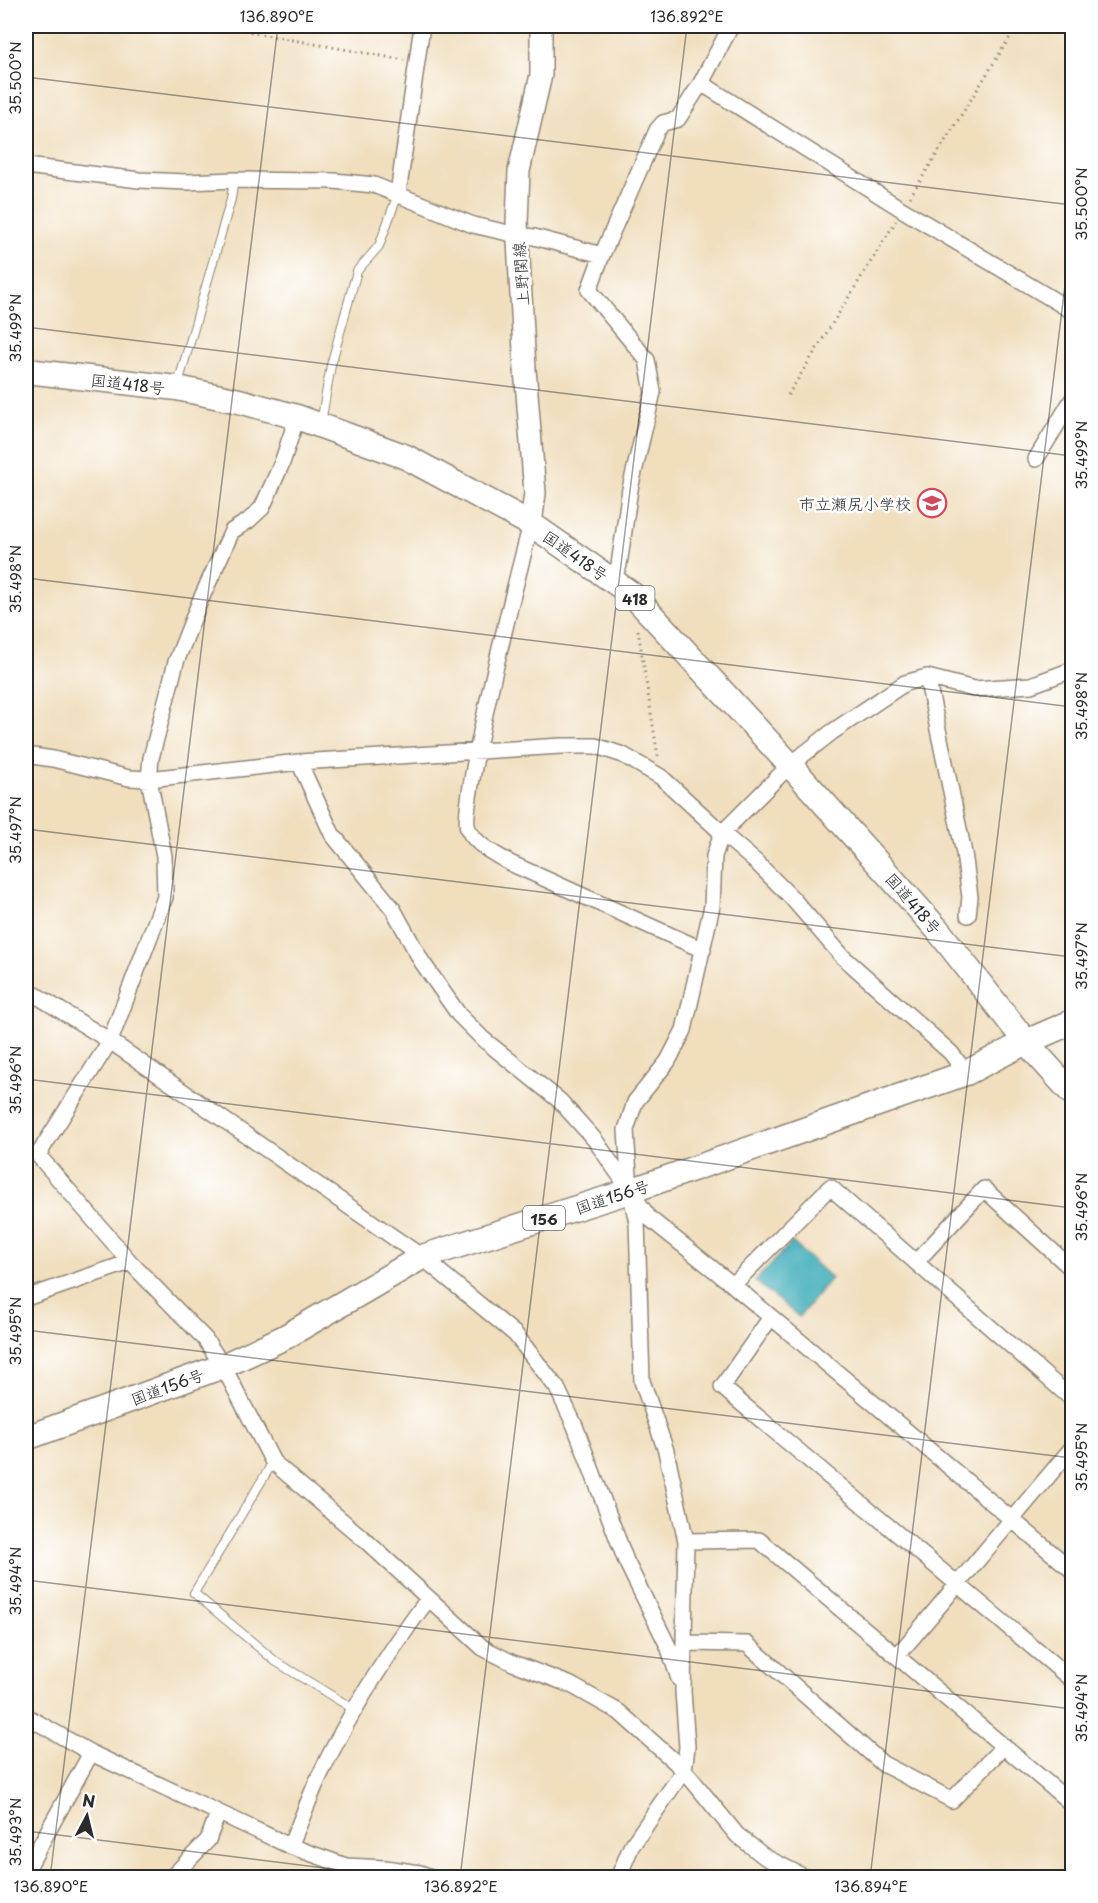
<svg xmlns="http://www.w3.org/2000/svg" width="1098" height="1903" font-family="'Playpen Sans','Klee One',sans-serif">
<rect width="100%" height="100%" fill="#fff"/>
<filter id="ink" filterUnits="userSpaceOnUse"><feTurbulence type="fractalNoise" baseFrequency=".0167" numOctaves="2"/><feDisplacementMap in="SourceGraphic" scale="12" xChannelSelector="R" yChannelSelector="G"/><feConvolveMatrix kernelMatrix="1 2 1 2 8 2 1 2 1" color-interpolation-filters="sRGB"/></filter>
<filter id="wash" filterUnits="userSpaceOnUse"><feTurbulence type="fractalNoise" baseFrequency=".008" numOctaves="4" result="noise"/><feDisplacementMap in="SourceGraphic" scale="24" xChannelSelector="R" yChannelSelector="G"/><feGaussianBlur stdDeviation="1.35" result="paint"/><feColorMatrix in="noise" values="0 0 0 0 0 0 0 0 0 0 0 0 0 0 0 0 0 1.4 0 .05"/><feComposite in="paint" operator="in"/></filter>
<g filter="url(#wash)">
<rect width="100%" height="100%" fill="#f0debd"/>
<path fill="#3babb8" stroke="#336b72" stroke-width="1.5" d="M 792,1242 L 831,1278 L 799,1317 L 755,1281 Z"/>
</g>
<g filter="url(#ink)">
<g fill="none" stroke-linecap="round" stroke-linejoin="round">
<g stroke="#8e8474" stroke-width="10">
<path id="service" d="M 178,384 L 231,199 L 234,180
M 321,423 L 331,365 L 357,271 L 379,246 L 398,194
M 26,1148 L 38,1155
M 273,1462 L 194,1593 L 275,1661 L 355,1710"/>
</g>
<g stroke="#8e8474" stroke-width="18">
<path id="minor" d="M 701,83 L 903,210 L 1072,311
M 26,166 L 139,180 L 187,182 L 234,180 L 334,181 L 374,185 L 473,225 L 517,235 L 534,237 L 602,255
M 398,194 L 422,26
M 297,417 L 282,463 L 262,508 L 248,521 L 232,531 L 200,601 L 176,662 L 151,758 L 149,779 L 299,762 L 561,746 L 596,746 L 623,755 L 661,777 L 722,833 L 757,863 L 792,898 L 842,956 L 951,1053 L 966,1073
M 1036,459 L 1072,400
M 531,524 C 521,562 458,807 468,829 C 477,846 495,854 510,863 L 703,950
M 613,581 L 619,565 L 630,489 L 653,392 L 647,360 L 589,290 L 602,255 L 657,130 L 663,123 L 678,119 L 701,83 L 731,26
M 927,677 L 964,853 L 970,897 L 968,915
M 26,755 L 53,759 L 129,778 L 149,779 L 164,856 L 165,897 L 110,1041 L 38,1155 L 130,1262 L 205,1339 L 223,1366 L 273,1462 L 366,1541 L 483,1648 L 513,1663 L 571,1685 L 619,1712 L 684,1770 L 737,1835 L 765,1857 L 806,1878
M 299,762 L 332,834 L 393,909 L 422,962 L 459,1015 L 483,1039 L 560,1101 L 595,1140 L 649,1218 L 733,1285 L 1072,1570
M 26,989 L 110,1041 L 422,1257 L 515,1334 L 557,1388 L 575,1426 L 626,1561 L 668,1646 L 679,1679
M 916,1262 L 984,1189 L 1072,1269
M 733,1285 L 830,1187 L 1072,1399
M 26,1298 L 130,1262
M 771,1317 L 722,1387 L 1072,1680
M 686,1541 L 759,1540 L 1072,1804
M 684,1643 L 747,1644 L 883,1764 L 952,1800 L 1004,1746
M 897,1656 L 1072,1448
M 26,1716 L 91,1753 L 290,1846 L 346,1866 L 385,1868 L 420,1873 L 433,1878
M 290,1846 C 300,1824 308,1801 318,1779 C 347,1717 388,1653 428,1599
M 26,1871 L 91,1753
M 171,1878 L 208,1840 L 218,1813
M 618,1878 L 631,1847 L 684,1770 L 687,1747 L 683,1691 L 686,1541 L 666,1451 L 642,1381 L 637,1222 L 630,1191 L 626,1130 L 635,1102 L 668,1061 L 684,1030 L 712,906 L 714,856 L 722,833 L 790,765 L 832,732 L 905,683 L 927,677 L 974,689 L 1031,685 L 1072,670"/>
</g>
<g stroke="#8e8474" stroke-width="24">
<path id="secondary" d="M 531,524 L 535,493 L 525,369 L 517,222 L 519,171 L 541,75 L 541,26"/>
</g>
<g stroke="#8e8474" stroke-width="27">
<path id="trunk" d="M 26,371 L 177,388 L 239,401 L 297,417 L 406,457 L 531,524 L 633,595 L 790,765 L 937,929 L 1026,1042 L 1072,1093
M 26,1438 L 223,1366 L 285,1337 L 422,1257 L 630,1191 L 966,1073 L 1026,1042 L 1072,1022"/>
</g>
<path stroke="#8e8474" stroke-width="3" stroke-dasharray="1.5 4.5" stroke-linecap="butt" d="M 233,26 L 254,33 L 404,60
M 910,197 L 1017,26
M 788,395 L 896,221
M 638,630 L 658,757"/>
<use href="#service" stroke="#fff" stroke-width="8"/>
<use href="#minor" stroke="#fff" stroke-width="15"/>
<use href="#secondary" stroke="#fff" stroke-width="21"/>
<use href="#trunk" stroke="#fff" stroke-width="24"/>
</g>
</g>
<path fill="none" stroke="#2b2b2b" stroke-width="1.5" stroke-opacity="0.45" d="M 26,77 L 1072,205M 26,327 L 1072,456M 26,578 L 1072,707M 26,829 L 1072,957M 26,1079 L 1072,1208M 26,1330 L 1072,1458M 26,1580 L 1072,1709M 26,1831 L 404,1878M 50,1878 L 278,26M 460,1878 L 687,26M 870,1878 L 1072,228"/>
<defs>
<g id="school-ring" transform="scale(1.5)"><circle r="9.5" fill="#fff" stroke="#d1495b" stroke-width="1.5"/><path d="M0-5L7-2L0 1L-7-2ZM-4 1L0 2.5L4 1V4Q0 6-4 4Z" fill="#d1495b"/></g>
</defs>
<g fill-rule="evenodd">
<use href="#school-ring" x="932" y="503"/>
</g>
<g text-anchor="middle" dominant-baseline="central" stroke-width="5" stroke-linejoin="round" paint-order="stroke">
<g fill="#fff" stroke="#6b6b6b" stroke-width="1.5">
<rect x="615.5" y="586" width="39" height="24" rx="4.5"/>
<rect x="523" y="1206" width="42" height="24" rx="4.5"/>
</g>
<g font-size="15" font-weight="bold" fill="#2b2b2b">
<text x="635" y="598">418</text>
<text x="544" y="1218">156</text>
</g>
<g font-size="16" fill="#2b2b2b" stroke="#fff">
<text transform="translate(520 274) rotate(-94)">上野関線</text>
<text transform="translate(128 383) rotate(7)">国道418号</text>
<text transform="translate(576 555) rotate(35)">国道418号</text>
<text transform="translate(914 903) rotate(49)">国道418号</text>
<text transform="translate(612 1196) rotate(-18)">国道156号</text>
<text transform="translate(167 1386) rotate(-20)">国道156号</text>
</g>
<g font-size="16" fill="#2b2b2b" stroke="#fff" text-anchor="end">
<text x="911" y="503">市立瀬尻小学校</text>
</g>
</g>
<rect width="1098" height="1903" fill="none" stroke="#fff" stroke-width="66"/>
<g transform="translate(87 1816) rotate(7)" stroke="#ffffff" stroke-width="4.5" paint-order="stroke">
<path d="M0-4.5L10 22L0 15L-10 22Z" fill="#2b2b2b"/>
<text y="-9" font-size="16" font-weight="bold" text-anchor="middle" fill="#2b2b2b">N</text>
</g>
<rect x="33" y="33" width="1032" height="1837" fill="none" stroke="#2b2b2b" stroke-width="2"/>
<g font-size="15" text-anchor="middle" fill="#2b2b2b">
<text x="277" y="22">136.890°E</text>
<text x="687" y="22">136.892°E</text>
<text transform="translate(16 78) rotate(-90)" y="5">35.500°N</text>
<text transform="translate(1082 204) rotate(-90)" y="5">35.500°N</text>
<text transform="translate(16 328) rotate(-90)" y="5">35.499°N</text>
<text transform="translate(1082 455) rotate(-90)" y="5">35.499°N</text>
<text transform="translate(16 579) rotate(-90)" y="5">35.498°N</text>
<text transform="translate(1082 706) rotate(-90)" y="5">35.498°N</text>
<text transform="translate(16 830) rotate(-90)" y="5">35.497°N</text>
<text transform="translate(1082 956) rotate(-90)" y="5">35.497°N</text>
<text transform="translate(16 1080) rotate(-90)" y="5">35.496°N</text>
<text transform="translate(1082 1207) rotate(-90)" y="5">35.496°N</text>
<text transform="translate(16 1331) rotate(-90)" y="5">35.495°N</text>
<text transform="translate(1082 1457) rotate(-90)" y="5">35.495°N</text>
<text transform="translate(16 1581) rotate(-90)" y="5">35.494°N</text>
<text transform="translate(1082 1708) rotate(-90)" y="5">35.494°N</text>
<text transform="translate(16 1832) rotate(-90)" y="5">35.493°N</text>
<text x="51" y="1892">136.890°E</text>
<text x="461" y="1892">136.892°E</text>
<text x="871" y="1892">136.894°E</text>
</g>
</svg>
